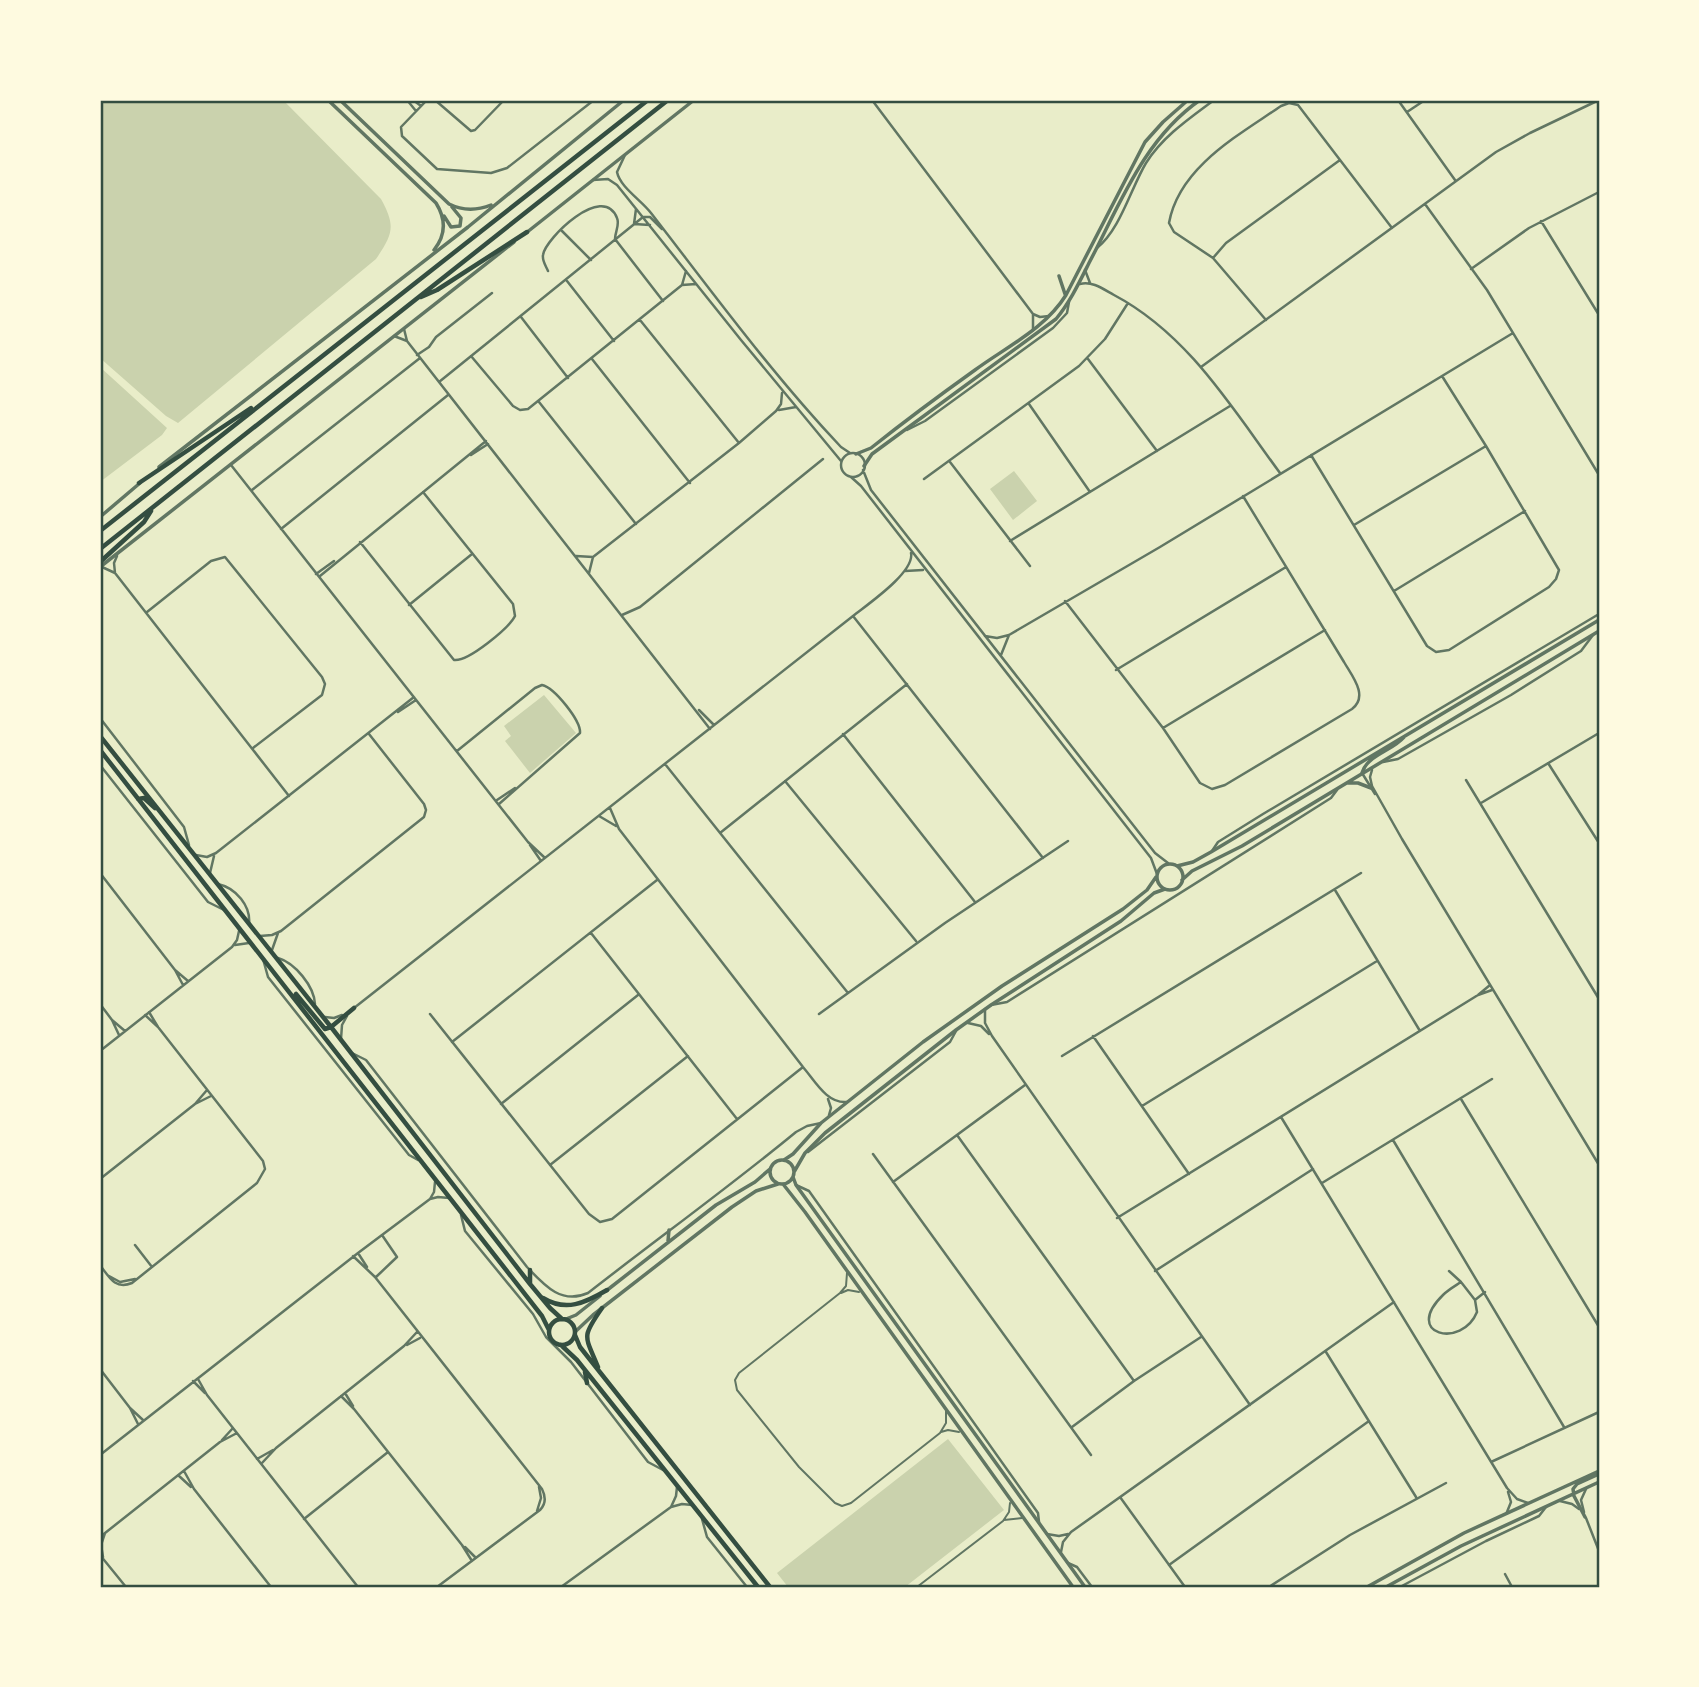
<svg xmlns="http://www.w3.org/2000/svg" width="1699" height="1687" font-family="'Roboto Condensed',sans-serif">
<rect width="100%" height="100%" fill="#e9edc9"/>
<path fill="#cad2ad" d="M 100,100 L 283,100 L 381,199 C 396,226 393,234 376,259 L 178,423 L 166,416 L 100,358 Z
M 100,367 L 167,428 L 162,435 L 100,482 Z
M 1014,471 L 1037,501 L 1013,520 L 990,489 Z
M 544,695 L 576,733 L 530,773 L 505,741 L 511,736 L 504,726 Z
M 948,1439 L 1004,1510 L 905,1587 L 788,1587 L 777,1573 Z"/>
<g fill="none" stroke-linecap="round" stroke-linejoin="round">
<path stroke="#617663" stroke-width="2" d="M 847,1273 L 846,1286 L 840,1293 L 739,1373 L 735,1380 L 737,1390 L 799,1467 L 835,1503 L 842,1506 L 851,1503 L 940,1433 L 946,1423 L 946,1411
M 841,1293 L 848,1290 L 859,1292
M 941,1432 L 948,1430 L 959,1432
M 1004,1520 L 1022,1518
M 917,1587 L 1003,1521 L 1009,1512 L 1010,1503"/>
<path stroke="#617663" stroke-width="2.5" d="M 407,100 L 416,111
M 413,100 L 421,106
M 427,100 L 401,127 L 402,136 L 437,169 L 491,173 L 507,168 L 594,100
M 435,100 L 471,131 L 475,130 L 504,100
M 872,100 L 1033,314 L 1033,330
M 1398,100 L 1455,180
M 1407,112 L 1425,100
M 625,155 L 617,172 C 620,187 641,200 651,213 C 713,293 772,374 841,447 L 850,453
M 593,180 L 608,179 L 617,185 L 741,340 L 841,461
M 1425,204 L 1487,290 L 1599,475
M 636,209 L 634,224 L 650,225
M 643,217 L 650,217 L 662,229
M 1541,221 L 1599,315
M 562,231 L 591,260
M 1097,248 C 1120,230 1131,188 1146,163 C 1163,136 1190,118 1214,100
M 1213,258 L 1226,243 L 1340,160
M 1471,269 L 1529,228 L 1599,192
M 1085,270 L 1090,283
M 548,271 C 546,266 542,261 543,255 C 545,239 603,182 617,218 C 620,225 615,232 615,239 L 663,301
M 567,281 L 614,341
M 1080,284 C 1093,281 1103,289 1114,295 C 1188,334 1232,408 1280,473
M 682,285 L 696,284
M 1033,314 L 1040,317 L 1049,316
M 521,317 L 568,378
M 640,320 L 739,443
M 1266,320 L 1213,258 L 1174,232 L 1169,223 C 1179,167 1239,135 1281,106 L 1289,103 L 1298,105 L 1392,228
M 404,329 L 407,341 L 710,729
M 394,336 L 407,341
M 417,355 L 429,347 L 436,337 L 492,293
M 471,356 L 513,406 L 520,410 L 528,409 L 682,285 L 686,271
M 592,359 L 690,483
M 1088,359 L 1157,451
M 1201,367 L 1496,152 L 1530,133 L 1599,100
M 439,382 L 643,217
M 539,402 L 636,524
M 1029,404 L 1090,492
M 779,410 L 796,407
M 907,430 L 925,421 L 1053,328 L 1067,313 L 1069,302
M841 465a12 12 0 1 1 24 0a12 12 0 1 1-24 0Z
M 471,455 L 488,444
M 1311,455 L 1427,646 L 1436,652 L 1449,650 L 1549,587 L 1556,579 L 1559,570 L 1486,446 L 1442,376
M 950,462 L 1030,566
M 231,465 L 528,842 L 545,858
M 863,470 L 871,490 L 1155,853 L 1168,863
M 851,477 L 861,486 L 1151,858 L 1157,874
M 924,479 L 1079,366 L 1105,339 L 1128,303
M 252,490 L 420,358
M 1354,525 L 1486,446
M 281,529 L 448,395
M 1010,541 L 1230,406
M 360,542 L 454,660 C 468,662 509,628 515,616 L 513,604 L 423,492
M 576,556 L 593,557
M 102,567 L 115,573 L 289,796
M 905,571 L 923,570
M 115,573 L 114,563 L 117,556
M 589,573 L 593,557 L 739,443 L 776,411 L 781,404 L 782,393
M 316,574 L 334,561
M 320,576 L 486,441
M 1394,591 L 1525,511
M 1065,601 L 1163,728 L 1200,783 L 1212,789 L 1225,785 L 1352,709 C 1369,696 1352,676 1344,662 L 1243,496
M 409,605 L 472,554
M 147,612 L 211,561 L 225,557 L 322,677 L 325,684 L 322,695 L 253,748
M 622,615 L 640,607 L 823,459
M 853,616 L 1043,858
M 985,636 L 997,638 L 1009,635 L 1160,547 L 1513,333
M 1001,655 L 1009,635
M 1116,670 L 1286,567
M 699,710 L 714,725
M 398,712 L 416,700
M 100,718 L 184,827 L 189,845
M 1163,728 L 1325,630
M 843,734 L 975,902
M 457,751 L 535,688 L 542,685 C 555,688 581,721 580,733 L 499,804
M 1383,762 L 1398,759 L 1511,695 L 1581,651 L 1593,635
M 1548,763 L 1599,843
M 665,764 L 848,993
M 100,765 L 208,902 L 224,910
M 1372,770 L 1370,777 L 1372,786 L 1402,839 L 1599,1165
M 1362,773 L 1375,794
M 1466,780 L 1599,999
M 785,781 L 916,941
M 497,800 L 515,788
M 1481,803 L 1599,733
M 610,808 L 619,829 L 803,1067 C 815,1081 827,1104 847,1102
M 599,816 L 616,826
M 720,833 L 907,684
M 530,845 L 541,861
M 1212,851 L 1218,842 L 1263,814 L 1599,614
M 196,855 L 207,857 L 216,853 L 414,697
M 100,873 L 175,970 L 183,985
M 210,873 L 214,856
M 218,884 C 236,888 251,906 249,924
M 1335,890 L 1420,1031
M 591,933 L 737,1119
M 260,936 L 272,935 L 281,931 L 424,817 L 426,810 L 424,804 L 369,734
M 235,945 L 249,943
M 272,950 L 278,933
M 278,958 C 295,963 314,986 315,1004
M 263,959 L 268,977 L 409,1155 L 418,1160
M 175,970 L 188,981
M 1478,995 L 1492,990
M 100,1004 L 112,1020 L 125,1031
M 991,1005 L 1007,1002 L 1331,798 L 1337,790
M 354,1008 L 853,616 C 868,604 915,572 911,553
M 985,1009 L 985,1023 L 992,1036 L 1250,1405
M 430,1014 L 589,1214 L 600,1222 L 612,1219 L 803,1067
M 819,1014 L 945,923 L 1068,841
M 145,1015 L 158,1027
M 325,1017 L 334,1018 L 342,1015
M 112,1020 L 119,1035
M 968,1023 L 981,1026 L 989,1034
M 1093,1036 L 1189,1174
M 341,1039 L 342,1025 L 347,1016
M 452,1042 L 657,880
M 100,1051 L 232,947 L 237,940 L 239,931
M 352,1053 L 366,1060 L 527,1267 C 544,1285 561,1305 588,1293 C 657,1239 728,1188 796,1132 L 807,1126 L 821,1123
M 1062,1056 L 1361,873
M 828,1099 L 831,1108 L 829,1115
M 1461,1099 L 1599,1327
M 195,1104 L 211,1096
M 501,1104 L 638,995
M 1142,1106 L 1377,961
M 1281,1117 L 1507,1488 L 1517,1499 L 1528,1503
M 957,1135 L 1134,1381
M 1393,1140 L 1564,1427
M 808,1152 L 950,1042 L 956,1031
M 873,1154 L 1091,1455
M 550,1165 L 688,1056
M 100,1179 L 195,1104 L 207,1090
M 893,1182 L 1025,1085
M 1322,1183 L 1492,1079
M 796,1185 L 809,1191 L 1038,1513 L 1039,1522
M 430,1199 L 434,1192 L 435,1182
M 461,1215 L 465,1231 L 533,1314 L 546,1337 L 571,1362 L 648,1462 L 663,1470
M 1117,1218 L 1478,995 L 1490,985
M 135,1245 L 152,1267
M 358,1253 L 367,1267
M 353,1256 L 375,1277 L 542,1489 C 546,1497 546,1504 540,1510 L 437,1587
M 100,1265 C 109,1277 115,1290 132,1283 L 257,1183 L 265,1169 L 263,1161 L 158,1027 L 149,1012
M 1155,1271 L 1313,1169
M 1449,1271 L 1461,1282 C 1455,1286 1448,1290 1443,1295 C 1402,1335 1462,1349 1477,1312 L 1475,1300 L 1485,1292
M 109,1276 L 120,1282 L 135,1279
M 376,1277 L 397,1257 L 382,1235
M 1461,1282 L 1475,1300
M 407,1345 L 420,1338
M 1326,1352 L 1416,1497
M 100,1369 L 130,1408 L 143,1420
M 198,1379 L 207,1395 L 358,1587
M 193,1381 L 205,1393
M 345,1393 L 353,1406
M 341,1396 L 354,1409 L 462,1545 L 472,1561
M 130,1408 L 138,1424
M 1072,1427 L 1134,1381 L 1201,1337
M 222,1440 L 233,1428
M 100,1455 L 358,1253 L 430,1199 L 438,1197 L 449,1198
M 257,1459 L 273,1450
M 1491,1462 L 1599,1412
M 262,1463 L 276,1448 L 404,1346 L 417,1332
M 184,1471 L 194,1489 L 271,1587
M 178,1475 L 191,1487
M 1120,1497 L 1185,1587
M 1560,1501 L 1572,1504 L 1579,1509
M 671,1507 L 676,1496 L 677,1487
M 537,1511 L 541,1498 L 539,1487
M 1507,1512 L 1511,1502 L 1508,1492
M 1584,1512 L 1581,1500 L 1586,1489
M 1586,1518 L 1599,1551
M 304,1519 L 388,1452
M 702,1519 L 707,1537 L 747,1587
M 1047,1534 L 1059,1536 L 1068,1534
M 100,1537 L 220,1442 L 237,1433
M 465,1547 L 475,1557
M 1061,1552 L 1063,1542 L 1071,1532 L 1394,1302
M 100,1555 L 126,1587
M 103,1557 L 101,1545 L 105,1533
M 1068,1563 L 1077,1567 L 1092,1587
M 1169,1565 L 1369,1421
M 1505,1574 L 1512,1587
M 561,1587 L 671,1507 L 682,1504 L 692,1505
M 1269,1587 L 1350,1535 L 1446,1483
M 1400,1587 L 1486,1541 L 1539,1516 L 1546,1507"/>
<path stroke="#617663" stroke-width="3.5" d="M 328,100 L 436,203 C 446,219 446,235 434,250
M 340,100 L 449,204 C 463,211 476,211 491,205
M 444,216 L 451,227 L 460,226 L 461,218 L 452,207
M 526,233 L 694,100
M 1059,276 L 1065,294
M 856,454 L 871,448 C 905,421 940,395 975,370 C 1006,347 1045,329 1066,295 L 1145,142 L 1163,122 L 1188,100
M 864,466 L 872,454 L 1056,319 C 1070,302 1079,283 1089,263 C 1120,204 1144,139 1200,100
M 159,467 L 468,227 L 624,100
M 100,517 L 140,483
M 100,567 L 514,242
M 1362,773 C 1367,755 1392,751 1404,737
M 1347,783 L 1358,783 L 1371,788
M1157 877a13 13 0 1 1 26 0a13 13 0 1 1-26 0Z
M 1177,866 L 1193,862 L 1211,852 L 1599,620
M 1182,880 L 1192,871 L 1242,846 L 1599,631
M770 1172a12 12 0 1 1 24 0a12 12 0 1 1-24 0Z
M 784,1160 L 793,1154 L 821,1123 L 923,1042 L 1002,986 L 1123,909 L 1147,890 L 1156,877
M 794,1172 L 805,1153 L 825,1133 L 956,1030 L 991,1005 L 1121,921 L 1154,893 L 1165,889
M 793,1177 L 796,1185 L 1085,1587
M 783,1184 L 805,1212 L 1073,1587
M 668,1241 L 669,1230
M 606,1291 L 716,1205 L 755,1182 L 770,1169
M 566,1319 L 576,1315 L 600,1296
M 576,1331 L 593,1315 L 732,1207 L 756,1191 L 778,1184
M 1585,1517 L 1574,1496 L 1573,1489 L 1577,1484 L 1599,1474
M 1367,1587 L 1464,1533 L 1599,1471
M 1386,1587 L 1461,1546 L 1599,1482"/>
<path stroke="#344e41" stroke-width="4.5" d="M 100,736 L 331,1027 L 530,1284 L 550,1308 L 562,1319
M 100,750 L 542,1316 L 549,1330
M 138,799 L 144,798 L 155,808
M 296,994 L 325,1029 L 331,1027 L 354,1008
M 530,1270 L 530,1283
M 543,1298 C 566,1312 585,1303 607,1290
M549 1332a13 13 0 1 1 26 0a13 13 0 1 1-26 0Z
M 575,1335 L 580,1347 L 770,1587
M 561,1345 L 577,1360 L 758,1587
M 598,1367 C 585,1335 581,1338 602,1308
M 585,1372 L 587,1383"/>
<path stroke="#344e41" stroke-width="4.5" d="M 421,297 L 437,290 L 527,232
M 139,483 L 251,408
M 100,531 L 648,100
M 100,549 L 668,100
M 100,562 L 144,522 L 151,511"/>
</g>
<rect width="1699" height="1687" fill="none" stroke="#fefae0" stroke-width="203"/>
<rect x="102" y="102" width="1496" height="1484" fill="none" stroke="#344e41" stroke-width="2.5"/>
</svg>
